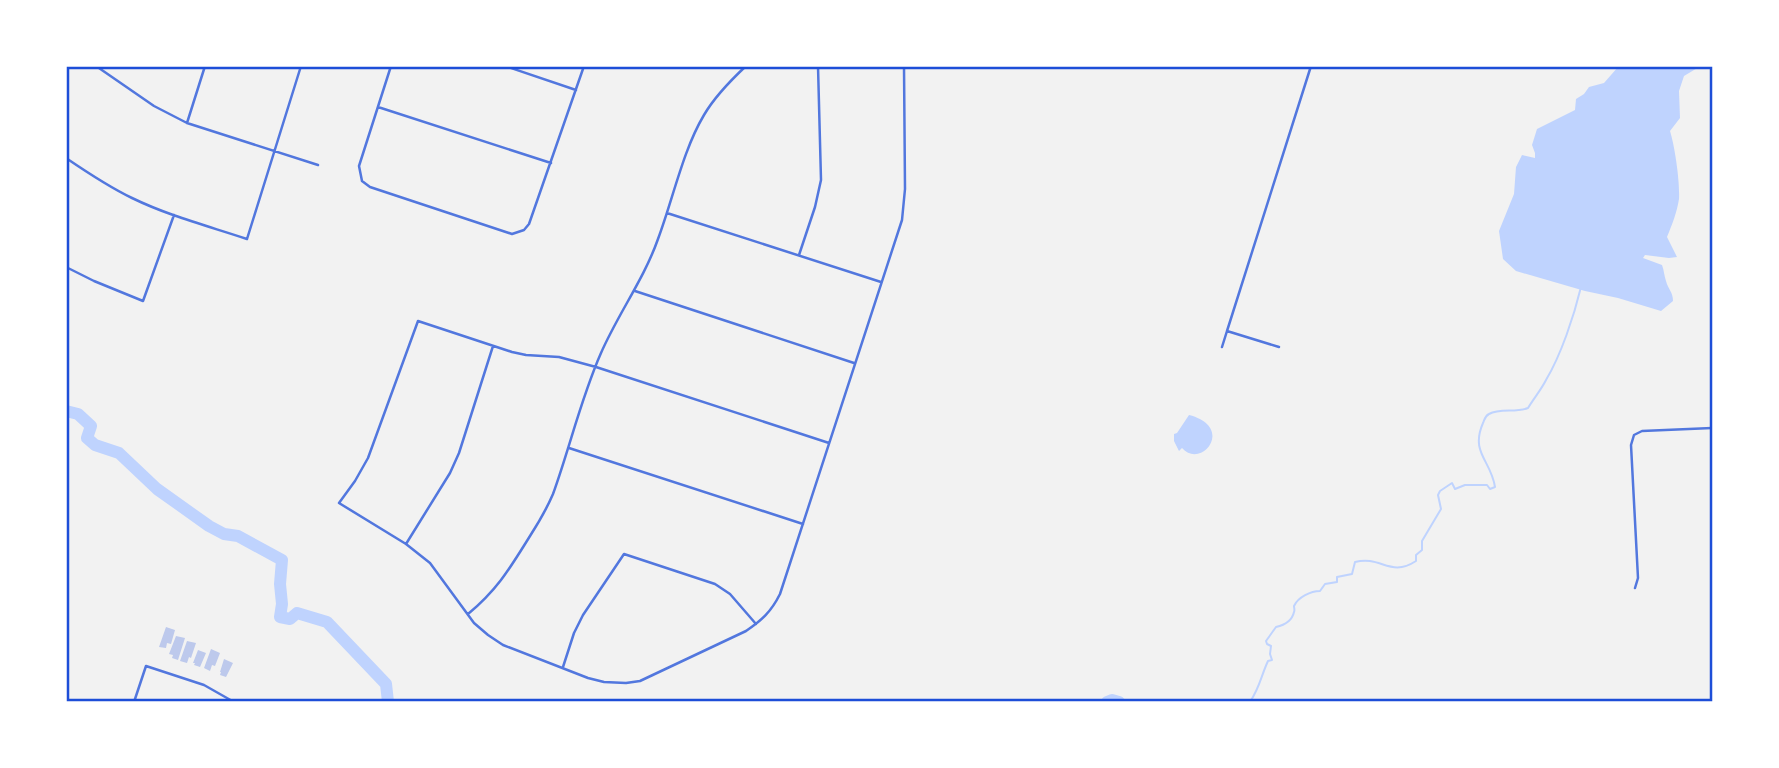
<svg xmlns="http://www.w3.org/2000/svg" width="1779" height="768" font-family="'Fira Sans Condensed',sans-serif">
<rect width="100%" height="100%" fill="#f2f2f2"/>
<path fill="#bfd3fe" d="M 1618,67 L 1699,67 L 1684,76 L 1679,91 L 1680,118 L 1670,131 C 1675,147 1680,182 1679,199 C 1677,212 1672,225 1667,237 L 1677,257 L 1669,258 L 1645,255 L 1643,258 L 1662,265 C 1664,270 1664,275 1666,281 C 1668,289 1673,292 1673,301 L 1661,311 L 1618,298 L 1585,291 L 1516,271 L 1503,259 L 1499,231 L 1514,194 L 1516,167 L 1522,155 L 1535,158 L 1535,153 L 1532,145 L 1537,129 L 1575,110 L 1576,99 L 1584,94 L 1589,87 L 1604,83 Z
M 1189,415 C 1236,427 1201,470 1182,448 L 1179,451 L 1174,441 L 1174,434 L 1177,433 Z"/>
<g fill="none" stroke-linecap="round" stroke-linejoin="round">
<path stroke="#bfd3fe" stroke-width="2" d="M 1250,702 C 1260,687 1261,676 1268,661 L 1272,660 L 1270,654 L 1271,646 L 1267,644 L 1266,641 L 1276,627 C 1285,625 1292,621 1294,612 C 1295,610 1294,608 1294,606 C 1298,597 1311,591 1320,591 L 1325,584 L 1337,582 L 1337,577 L 1352,574 L 1355,562 C 1381,555 1390,578 1416,561 L 1416,555 L 1422,550 L 1422,541 L 1441,509 L 1438,495 L 1440,491 L 1452,483 L 1455,489 L 1465,485 L 1487,485 L 1490,489 L 1495,487 C 1491,460 1470,453 1483,423 C 1485,418 1485,416 1489,414 C 1500,408 1516,413 1528,408 C 1534,398 1541,390 1546,380 C 1561,355 1574,316 1581,287"/>
<path stroke="#bfd3fe" stroke-width="12" d="M 66,411 L 78,414 L 91,426 L 87,438 L 95,445 L 119,453 L 157,489 L 209,526 L 224,534 L 238,536 L 282,560 L 280,584 L 282,604 L 280,617 L 290,619 L 297,613 L 327,622 L 386,684 L 388,702
M 1107,702 L 1112,700 L 1119,702"/>
</g>
<path fill="#bdc9ec" d="M 166,627 L 175,630 L 171,644 L 167,643 L 166,648 L 159,647 Z
M 176,636 L 185,638 L 178,660 L 172,658 L 173,655 L 169,654 Z
M 187,641 L 196,643 L 191,658 L 189,657 L 187,663 L 180,661 Z
M 211,649 L 220,653 L 215,666 L 212,665 L 210,671 L 204,668 Z
M 198,650 L 206,653 L 200,667 L 194,665 L 195,663 L 193,663 Z
M 224,659 L 233,663 L 226,677 L 220,675 L 221,672 L 220,672 Z"/>
<g fill="none" stroke-linecap="round" stroke-linejoin="round">
<path stroke="#5277de" stroke-width="2.5" d="M 96,66 L 154,106 L 187,123 L 318,165
M 391,66 L 359,166 L 362,181 L 370,187 L 512,234 L 524,230 L 529,224 L 584,66
M 505,66 L 576,90
M 378,107 L 551,163
M 187,123 L 205,66
M 66,158 C 88,173 109,187 132,198 C 169,216 208,226 247,239 L 301,66
M 667,213 L 881,282
M 799,255 L 815,207 L 821,180 L 818,66
M 66,267 L 94,281 L 143,301 L 174,215
M 635,291 L 854,363
M 1222,347 L 1227,331
M 1279,347 L 1227,331 L 1311,66
M 829,443 L 596,367 L 559,357 L 526,355 L 512,352 L 418,321 L 368,458 L 355,481 L 339,503 L 406,544 L 430,563 L 474,623 L 488,635 L 503,645 L 588,678 L 604,682 L 626,683 L 640,681 L 746,631 C 762,620 771,612 780,594 L 902,220 L 905,189 L 904,66
M 569,448 L 803,524
M 406,544 L 450,473 L 459,453 L 493,346
M 1635,588 L 1638,578 L 1631,445 L 1634,435 L 1642,431 L 1712,428
M 468,614 C 498,589 510,568 530,536 C 539,522 547,508 553,494 C 570,447 581,398 601,353 C 618,314 644,279 658,239 C 673,199 683,150 704,115 C 715,96 730,81 746,66
M 563,667 L 574,633 L 583,615 L 624,554 L 715,584 L 730,594 L 756,624
M 134,702 L 146,666 L 204,685 L 234,702"/>
</g>
<rect width="1779" height="768" fill="none" stroke="#ffffff" stroke-width="136"/>
<rect x="68" y="68" width="1643" height="632" fill="none" stroke="#1d4ed8" stroke-width="2.5"/>
</svg>
